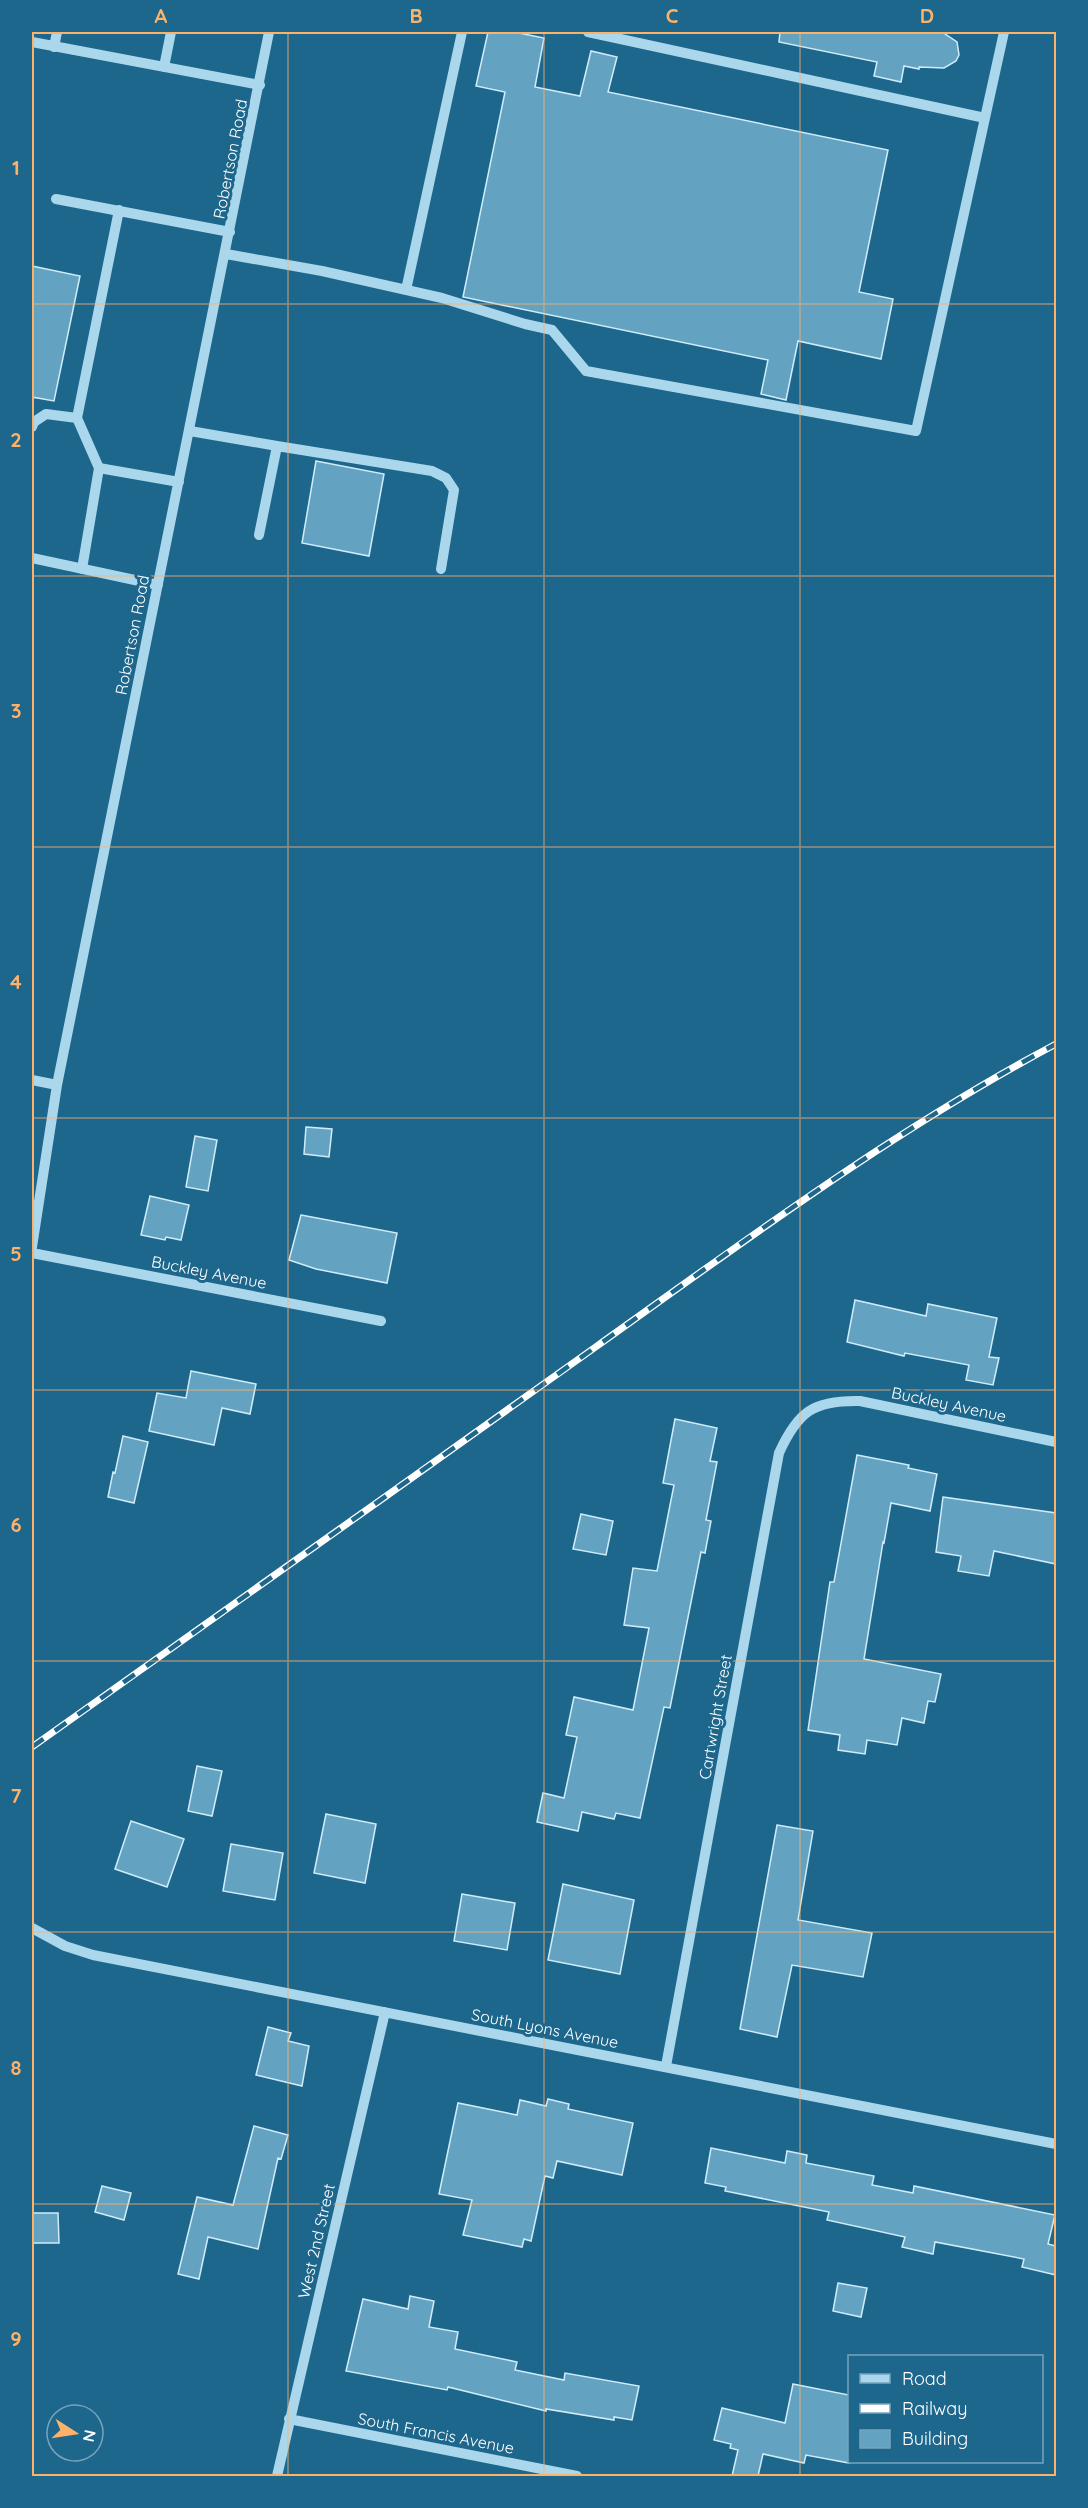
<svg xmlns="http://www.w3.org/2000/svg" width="1088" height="2508" font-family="Quicksand,sans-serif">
<rect width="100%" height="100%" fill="#1d678d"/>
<path fill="#63a2c1" stroke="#d0ecf9" stroke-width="1.5" d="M 488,32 L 514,32 L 544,38 L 535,87 L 580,96 L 591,51 L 617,57 L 608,92 L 888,150 L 859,292 L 893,299 L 881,359 L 798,341 L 786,400 L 761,394 L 768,360 L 463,297 L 505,92 L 476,86 Z
M 780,32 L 942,32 L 957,42 L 959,55 L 956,61 L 944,68 L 919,67 L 919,69 L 904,66 L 901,82 L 874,76 L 877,62 L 779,42 Z
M 32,266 L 80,276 L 54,401 L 32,397 Z
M 316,461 L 384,474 L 369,556 L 302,543 Z
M 306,1127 L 332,1129 L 329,1157 L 304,1154 Z
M 195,1136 L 217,1140 L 208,1191 L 186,1187 Z
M 150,1196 L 189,1205 L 181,1240 L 166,1237 L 165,1240 L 141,1235 Z
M 301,1215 L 397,1233 L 387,1283 L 316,1269 L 289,1260 Z
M 855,1300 L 926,1316 L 928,1304 L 997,1318 L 989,1357 L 999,1358 L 993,1385 L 966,1380 L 969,1365 L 905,1353 L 904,1356 L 847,1342 Z
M 191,1371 L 256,1384 L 250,1414 L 222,1408 L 214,1445 L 149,1431 L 157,1393 L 186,1398 Z
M 675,1419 L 717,1428 L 710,1461 L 717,1462 L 706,1520 L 711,1521 L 705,1553 L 701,1552 L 670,1708 L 664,1707 L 640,1818 L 616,1813 L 614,1819 L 582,1812 L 578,1831 L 537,1822 L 543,1793 L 564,1798 L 577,1737 L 566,1735 L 574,1697 L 633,1710 L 649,1628 L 624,1625 L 633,1568 L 657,1571 L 674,1485 L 663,1483 Z
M 123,1436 L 148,1442 L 134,1503 L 108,1497 L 113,1472 L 115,1473 Z
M 857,1455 L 909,1465 L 908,1468 L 937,1474 L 930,1511 L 891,1503 L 884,1543 L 883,1542 L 864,1659 L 941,1674 L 935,1702 L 928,1701 L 924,1723 L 902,1718 L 897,1745 L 867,1740 L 865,1754 L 838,1750 L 840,1735 L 808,1730 L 830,1582 L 834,1582 Z
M 943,1497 L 1056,1513 L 1056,1564 L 994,1551 L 989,1576 L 958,1571 L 961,1556 L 936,1552 Z
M 581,1514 L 613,1521 L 606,1555 L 573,1549 Z
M 197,1766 L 222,1771 L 212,1816 L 188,1811 Z
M 326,1814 L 376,1824 L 365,1883 L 314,1873 Z
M 131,1821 L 184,1839 L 167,1887 L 115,1869 Z
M 777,1825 L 813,1831 L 798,1920 L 872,1933 L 863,1977 L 792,1965 L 777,2037 L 740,2029 Z
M 231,1844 L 283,1853 L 275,1900 L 223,1891 Z
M 563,1884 L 634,1900 L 620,1974 L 548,1960 Z
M 462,1894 L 515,1903 L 507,1950 L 454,1941 Z
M 268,2027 L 291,2033 L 288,2041 L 309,2046 L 302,2086 L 256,2075 Z
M 548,2099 L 569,2104 L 568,2109 L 633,2123 L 622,2175 L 557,2161 L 553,2178 L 545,2176 L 531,2241 L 524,2239 L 522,2247 L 463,2235 L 472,2200 L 439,2194 L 458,2103 L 517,2115 L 520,2100 L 546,2106 Z
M 254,2126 L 288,2135 L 281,2159 L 278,2158 L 258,2249 L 208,2237 L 199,2279 L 178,2274 L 197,2197 L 233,2205 Z
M 711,2148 L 785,2163 L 787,2151 L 807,2155 L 806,2163 L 874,2176 L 872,2185 L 913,2193 L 914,2186 L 1055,2215 L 1048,2244 L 1056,2246 L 1056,2275 L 1022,2267 L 1024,2259 L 935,2242 L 933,2254 L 902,2247 L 905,2237 L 827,2220 L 829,2212 L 725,2191 L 726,2187 L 705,2183 Z
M 102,2186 L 131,2193 L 124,2220 L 95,2212 Z
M 32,2213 L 58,2213 L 59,2243 L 32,2243 Z
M 838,2283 L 867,2288 L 861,2317 L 833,2311 Z
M 410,2296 L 434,2301 L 429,2327 L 458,2332 L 455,2349 L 517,2362 L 515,2370 L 564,2380 L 565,2373 L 639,2386 L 632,2420 L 614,2417 L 614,2420 L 546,2409 L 546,2411 L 448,2387 L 447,2390 L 346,2371 L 363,2299 L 408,2309 Z
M 793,2384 L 849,2395 L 849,2463 L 806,2455 L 804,2463 L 763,2454 L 758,2476 L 732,2476 L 738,2450 L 730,2448 L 731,2444 L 714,2440 L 722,2408 L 785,2423 Z"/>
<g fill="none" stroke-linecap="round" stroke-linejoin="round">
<path stroke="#abd7ed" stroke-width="10" d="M 32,42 L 260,85
M 54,47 L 57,32
M 164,67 L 171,32
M 985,118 L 1004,32
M 56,199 L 230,232
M 226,254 L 322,271 L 442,298 L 525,324 L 552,330 L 586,371 L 916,431 L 985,118 L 588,32
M 406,290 L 462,32
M 32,427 L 34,422 L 46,414 L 77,418
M 190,431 L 277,446 L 259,535
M 277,446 L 432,471 L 446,478 L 454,490 L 441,569
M 99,468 L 179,482
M 32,558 L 158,585
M 82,569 L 99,468 L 77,418 L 119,210
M 32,1080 L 57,1085
M 32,1247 L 57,1085 L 269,32
M 32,1253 L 381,1321
M 32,1928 L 65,1946 L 93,1955 L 1056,2144
M 666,2066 L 779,1453 C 798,1411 814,1400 860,1401 L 1056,1442
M 289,2419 L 577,2476
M 277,2476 L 385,2012"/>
<g stroke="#fff" stroke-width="7">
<path id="rail" d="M 32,1747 C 220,1614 409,1480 597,1346 C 746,1240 894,1130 1056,1044"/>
</g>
<use href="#rail" stroke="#1d678d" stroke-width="4.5" stroke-dasharray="14" stroke-linecap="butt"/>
</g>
<path fill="none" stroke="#fcb269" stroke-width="1.5" stroke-opacity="0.55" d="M 288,32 L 288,2476M 544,32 L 544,2476M 800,32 L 800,2476M 32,304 L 1056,304M 32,576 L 1056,576M 32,847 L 1056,847M 32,1118 L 1056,1118M 32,1390 L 1056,1390M 32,1661 L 1056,1661M 32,1932 L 1056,1932M 32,2204 L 1056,2204"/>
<g text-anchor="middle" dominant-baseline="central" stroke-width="6" stroke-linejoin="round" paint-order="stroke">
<g font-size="16" fill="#fff" stroke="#1d678d">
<text transform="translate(230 159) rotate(-79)">Robertson Road</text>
<text transform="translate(132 635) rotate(-79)">Robertson Road</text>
<text transform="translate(209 1272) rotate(11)">Buckley Avenue</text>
<text transform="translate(949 1404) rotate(12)">Buckley Avenue</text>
<text transform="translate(715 1717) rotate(-80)">Cartwright Street</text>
<text transform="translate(545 2028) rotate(11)">South Lyons Avenue</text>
<text transform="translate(316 2241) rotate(-77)">West 2nd Street</text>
<text transform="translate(436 2433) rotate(11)">South Francis Avenue</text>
</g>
</g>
<rect width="1088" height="2508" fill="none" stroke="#1d678d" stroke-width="66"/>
<rect x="848" y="2355" width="195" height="108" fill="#1d678d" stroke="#77a4bb" stroke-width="1.5"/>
<rect x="860" y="2374" width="30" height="9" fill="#abd7ed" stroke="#77a4bb" stroke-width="1.5"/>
<text x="902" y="2385" font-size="18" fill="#ffffff">Road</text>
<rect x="860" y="2404" width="30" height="9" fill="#ffffff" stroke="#77a4bb" stroke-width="1.5"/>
<text x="902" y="2415" font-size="18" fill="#ffffff">Railway</text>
<rect x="860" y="2430" width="30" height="18" fill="#63a2c1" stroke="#77a4bb" stroke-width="1.5"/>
<text x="902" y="2445" font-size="18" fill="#ffffff">Building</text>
<g transform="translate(75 2433) rotate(102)"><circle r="28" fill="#1d678d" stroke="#77a4bb" stroke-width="1.5"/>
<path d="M0-4.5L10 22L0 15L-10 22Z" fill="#fcb269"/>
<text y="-9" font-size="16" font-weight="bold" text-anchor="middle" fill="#ffffff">N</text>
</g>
<rect x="33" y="33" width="1022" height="2442" fill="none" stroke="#fcb269" stroke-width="2"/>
<g font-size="20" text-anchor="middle" font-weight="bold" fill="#fcb269">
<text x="161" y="23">A</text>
<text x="416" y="23">B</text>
<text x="672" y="23">C</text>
<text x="927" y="23">D</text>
<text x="16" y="175">1</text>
<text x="16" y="447">2</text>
<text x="16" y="718">3</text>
<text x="16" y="989">4</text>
<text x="16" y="1261">5</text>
<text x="16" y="1532">6</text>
<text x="16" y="1803">7</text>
<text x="16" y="2075">8</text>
<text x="16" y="2346">9</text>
</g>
</svg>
